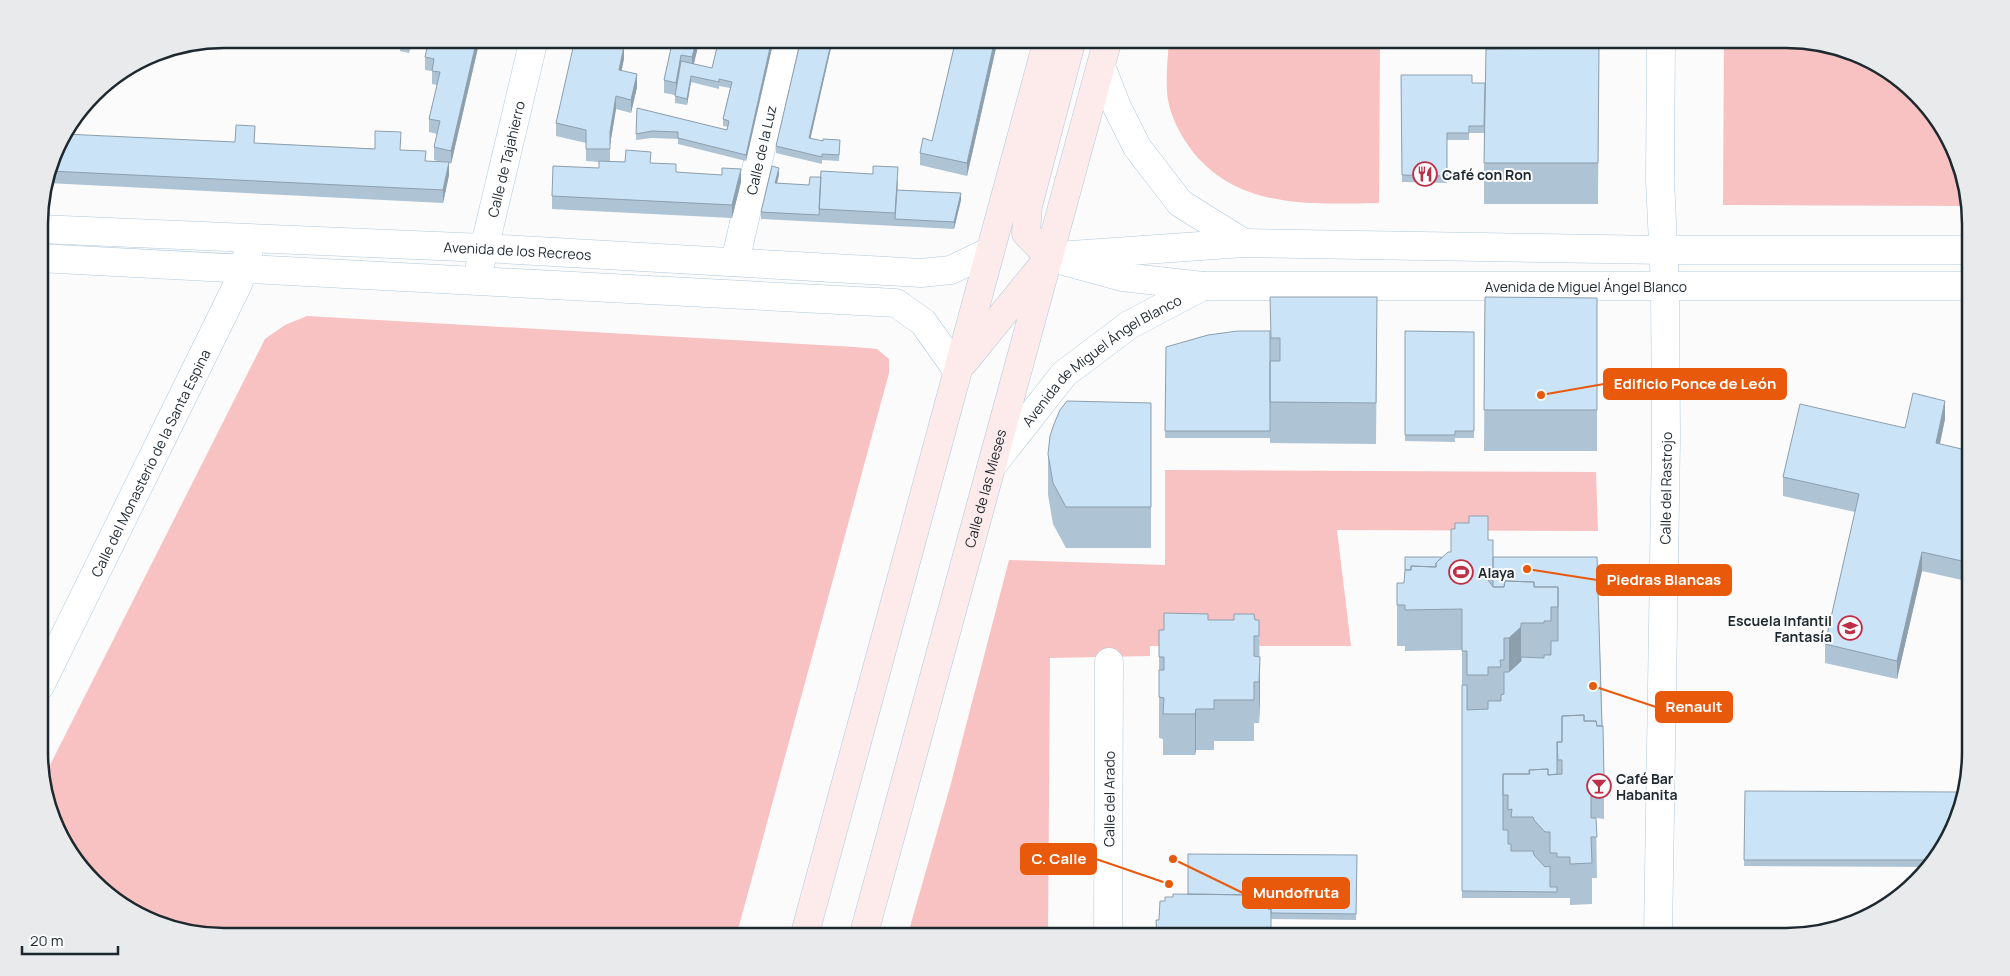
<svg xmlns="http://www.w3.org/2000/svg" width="2010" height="976" font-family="Manrope,sans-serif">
<rect width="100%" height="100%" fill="#fbfbfb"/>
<path fill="#f8c1c2" d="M 1169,39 L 1380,39 L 1379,203 C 1311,204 1236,210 1190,148 C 1180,134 1171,117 1168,100 C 1165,80 1168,58 1169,39 Z
M 1724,39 L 1786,39 L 1868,58 L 1908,84 L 1940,121 L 1970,200 L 1970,206 L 1723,205 Z
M 307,316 L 855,347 L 877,349 L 889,359 L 889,373 L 736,937 L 224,937 L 142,918 L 77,865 L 42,781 L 265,339 L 285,325 Z
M 1165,470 L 1596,472 L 1598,531 L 1337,530 L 1351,646 L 1150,646 L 1150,656 L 1050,658 L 1048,937 L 907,937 L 950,787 L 1009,560 L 1165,565 Z"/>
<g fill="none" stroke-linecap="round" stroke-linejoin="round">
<g stroke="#afc9dc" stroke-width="29">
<g id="minor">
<path id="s1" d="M 39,229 L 484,248 L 921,273 L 951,270 L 990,251"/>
<path d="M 39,258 L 896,303 L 923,322 L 957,370"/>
<path id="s2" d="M 735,262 L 786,39"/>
<path id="s3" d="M 480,266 L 534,39"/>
<path id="s4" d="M 40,686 L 238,284 L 248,253"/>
<path id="s5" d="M 1108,937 L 1109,662"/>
<path id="s6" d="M 1658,937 L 1666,439 L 1665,285 L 1660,180 L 1661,39"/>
</g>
</g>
<g stroke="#afc9dc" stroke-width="29">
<g id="tertiary">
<path d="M 1101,66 L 1117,107 L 1137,147 L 1180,203 L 1244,243"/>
<path d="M 1071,255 L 1244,243 L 1663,250 L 1970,250"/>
<path id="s7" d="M 1049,257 L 1122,277 L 1203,286 L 1970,286"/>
<path id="s8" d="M 991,467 L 1064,374 L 1129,325 L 1203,286"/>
</g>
</g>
<g stroke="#afc9dc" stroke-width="29">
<g id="secondary">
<path d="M 1049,257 L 1026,233 L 1028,206 L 1072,39"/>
<path d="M 964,362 L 1042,266"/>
<path d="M 804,937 L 1048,39"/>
<path id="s9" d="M 863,937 C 943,637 1026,338 1108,39"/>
</g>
</g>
<use href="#minor" stroke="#fff" stroke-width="28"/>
<use href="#tertiary" stroke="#fff" stroke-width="28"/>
<use href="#secondary" stroke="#fdeaea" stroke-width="28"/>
</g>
<path fill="#aec3d4" d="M 411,39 L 409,53 L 400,51 L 400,44 Z
M 480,39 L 451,164 L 449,163 L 449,175 L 443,203 L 47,183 L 58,142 L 235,142 L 401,150 L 426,161 L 442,162 L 434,160 L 434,147 L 437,134 L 429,132 L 429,119 L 437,85 L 432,84 L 432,71 L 425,70 L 425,57 L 438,46 Z
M 671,39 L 697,39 L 697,51 L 694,64 L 712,68 L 719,39 L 774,39 L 746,161 L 678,144 L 678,139 L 652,138 L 636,140 L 637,108 L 727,130 L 728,127 L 723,126 L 723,119 L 730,88 L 719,86 L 719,89 L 691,82 L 687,105 L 675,103 L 675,95 L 664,93 L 664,80 L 672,44 L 671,44 Z
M 833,39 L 810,139 L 823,141 L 840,140 L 839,161 L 822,160 L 822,164 L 776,153 L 776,146 Z
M 956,39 L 998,39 L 967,176 L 920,165 L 920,153 L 932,141 Z
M 616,44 L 624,59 L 621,70 L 637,87 L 631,113 L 616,109 L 610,145 L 610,161 L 651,163 L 676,172 L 741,182 L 732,218 L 552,209 L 552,196 L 599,168 L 599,162 L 586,161 L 586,143 L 556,136 L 556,123 Z
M 1599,48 L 1598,204 L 1484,204 L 1484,133 L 1469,133 L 1469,140 L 1447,140 L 1447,183 L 1402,182 L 1401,75 L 1472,83 L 1485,83 Z
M 779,175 L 777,183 L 809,185 L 898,180 L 898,190 L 961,200 L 954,229 L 761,219 L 761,212 Z
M 1485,297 L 1597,298 L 1597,451 L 1484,451 Z
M 1405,331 L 1474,332 L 1474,438 L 1455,438 L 1455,442 L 1405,441 Z
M 1208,335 L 1377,338 L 1376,444 L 1270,443 L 1270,431 L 1270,438 L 1165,438 L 1166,347 Z
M 1151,403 L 1151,548 L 1066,548 L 1053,524 L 1048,495 L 1048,454 Z
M 1945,419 L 1940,444 L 1970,451 L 1971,582 L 1922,571 L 1897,679 L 1825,663 L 1825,644 L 1855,512 L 1783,496 L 1783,477 L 1905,428 Z
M 1488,540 L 1493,557 L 1597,557 L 1604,778 L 1604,819 L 1596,818 L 1597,878 L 1592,878 L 1592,904 L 1570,905 L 1570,898 L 1462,898 L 1462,650 L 1405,651 L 1405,646 L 1397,646 L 1397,583 L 1404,583 L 1451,552 Z
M 1208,620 L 1259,620 L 1260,698 L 1259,723 L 1254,723 L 1254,741 L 1214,741 L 1214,750 L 1196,750 L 1195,755 L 1163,755 L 1163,739 L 1159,738 L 1159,657 L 1164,630 Z
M 1745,791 L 1952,834 L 1930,867 L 1744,866 Z
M 1357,855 L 1356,920 L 1271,919 L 1159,920 L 1173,897 Z"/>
<path fill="#8d9fad" d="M 410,39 L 411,39 L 409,53 L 409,46 Z
M 477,39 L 480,39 L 451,164 L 451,151 Z
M 614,39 L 617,39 L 613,56 L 613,44 Z
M 697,39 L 697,51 L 692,70 L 692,57 Z
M 772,39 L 774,39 L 746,161 L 746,155 Z
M 832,39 L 833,39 L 809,145 L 809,138 Z
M 995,39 L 998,39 L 967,176 L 967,163 Z
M 624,46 L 624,59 L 619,83 L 619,70 Z
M 681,55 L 681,68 L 676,96 L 676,83 Z
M 637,74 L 637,87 L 631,113 L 631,100 Z
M 691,76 L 691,82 L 687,105 L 687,99 Z
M 616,96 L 616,109 L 610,145 L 610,162 L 610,132 Z
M 449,162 L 449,175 L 443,203 L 443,190 Z
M 779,168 L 779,175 L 775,190 L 775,183 Z
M 741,169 L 741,182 L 732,218 L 732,205 Z
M 961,193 L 961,200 L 954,229 L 954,222 Z
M 1945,401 L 1945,419 L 1936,461 L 1936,443 Z
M 1922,552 L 1922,571 L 1897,679 L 1897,661 Z
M 1521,623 L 1521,668 L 1509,679 L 1509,638 Z
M 1260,657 L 1260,698 L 1259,723 L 1259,682 Z
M 1196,709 L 1196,750 L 1195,755 L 1195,714 Z"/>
<path fill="#cae3f7" stroke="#8d9fad" d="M 401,39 L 410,39 L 409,46 L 400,44 Z
M 439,39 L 477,39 L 451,151 L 434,147 L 440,121 L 429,119 L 440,72 L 432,71 L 434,59 L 425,57 L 428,44 L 438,46 Z
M 575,39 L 614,39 L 613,44 L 624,46 L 619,70 L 637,74 L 631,100 L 616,96 L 610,132 L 610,149 L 586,149 L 586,130 L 556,123 Z
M 673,39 L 697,39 L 692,57 L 681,55 L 676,83 L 664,80 Z
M 719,39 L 772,39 L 746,155 L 678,138 L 678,132 L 652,131 L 636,134 L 637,108 L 727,130 L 729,121 L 723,119 L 732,82 L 719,79 L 719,82 L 691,76 L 687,99 L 675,96 L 681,61 L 712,68 Z
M 801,39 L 832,39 L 809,138 L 823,141 L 823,139 L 840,140 L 839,155 L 822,154 L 822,157 L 776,146 Z
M 956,39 L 995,39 L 967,163 L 920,153 L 923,138 L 932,141 Z
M 1599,48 L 1598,163 L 1484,163 L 1486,49 Z
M 1401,75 L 1472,75 L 1472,83 L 1485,83 L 1484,126 L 1469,126 L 1469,133 L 1447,133 L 1447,176 L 1402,175 Z
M 236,125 L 255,126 L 254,143 L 375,149 L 375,131 L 401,132 L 400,150 L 426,151 L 425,161 L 449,162 L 443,190 L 50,171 L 58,142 L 64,134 L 235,142 Z
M 626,150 L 651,152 L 650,163 L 676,164 L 676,172 L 722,175 L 722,168 L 741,169 L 732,205 L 552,196 L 553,166 L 599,168 L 599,161 L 625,162 Z
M 772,166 L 779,168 L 775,183 L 809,185 L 810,177 L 821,177 L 819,215 L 761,212 Z
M 873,166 L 898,167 L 895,213 L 819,209 L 821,171 L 873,174 Z
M 897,190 L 961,193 L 954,222 L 895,219 Z
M 1270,297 L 1377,297 L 1376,403 L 1270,402 L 1270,361 L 1280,361 L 1280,338 L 1271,338 Z
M 1485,297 L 1597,298 L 1597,410 L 1484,410 Z
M 1238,331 L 1270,331 L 1270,431 L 1165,431 L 1166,347 L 1208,335 Z
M 1405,331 L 1474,332 L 1474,431 L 1455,431 L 1455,435 L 1405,435 Z
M 1913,393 L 1945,401 L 1936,443 L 1970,451 L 1971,563 L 1922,552 L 1897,661 L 1825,644 L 1859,494 L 1783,477 L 1800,404 L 1905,428 Z
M 1067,401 L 1151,403 L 1151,507 L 1066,507 L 1053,483 L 1048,454 L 1050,436 L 1054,424 L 1060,410 Z
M 1469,516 L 1488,516 L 1488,540 L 1493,540 L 1493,568 L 1488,568 L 1488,580 L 1493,587 L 1504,587 L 1505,581 L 1534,582 L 1534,587 L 1558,587 L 1558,607 L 1551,607 L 1551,621 L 1544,621 L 1544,623 L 1521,623 L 1521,627 L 1509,638 L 1504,638 L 1504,660 L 1500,660 L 1501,667 L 1488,667 L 1488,675 L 1467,675 L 1467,651 L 1462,651 L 1462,609 L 1405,610 L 1405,605 L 1397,605 L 1397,583 L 1404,583 L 1405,570 L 1411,570 L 1411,566 L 1436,567 L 1436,563 L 1448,552 L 1451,552 L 1451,529 L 1455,529 L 1455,523 L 1469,523 Z
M 1405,557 L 1442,557 L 1436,563 L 1436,567 L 1411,566 L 1411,570 L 1405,570 Z
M 1493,557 L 1597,557 L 1602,726 L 1597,726 L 1596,721 L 1584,721 L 1584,715 L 1562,716 L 1562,742 L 1557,742 L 1557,774 L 1548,775 L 1548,769 L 1529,770 L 1529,774 L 1503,774 L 1503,830 L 1508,830 L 1508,844 L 1511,844 L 1511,851 L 1533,851 L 1534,855 L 1545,867 L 1550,866 L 1550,887 L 1557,887 L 1557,892 L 1462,891 L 1462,685 L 1467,685 L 1467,710 L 1488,709 L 1488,701 L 1501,701 L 1501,695 L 1504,694 L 1504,672 L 1509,672 L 1521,661 L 1521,657 L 1544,658 L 1544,655 L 1551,655 L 1551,641 L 1558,641 L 1558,587 L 1534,587 L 1534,582 L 1505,581 L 1504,587 L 1493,587 Z
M 1164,613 L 1208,614 L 1208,620 L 1234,620 L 1234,614 L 1254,614 L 1255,620 L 1259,620 L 1259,636 L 1254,636 L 1254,656 L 1260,657 L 1259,682 L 1254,682 L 1254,700 L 1214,700 L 1214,709 L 1196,709 L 1195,714 L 1163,714 L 1164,698 L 1159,697 L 1159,670 L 1164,670 L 1164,657 L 1159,657 L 1159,630 L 1164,630 Z
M 1584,715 L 1584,721 L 1596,721 L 1597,726 L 1603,726 L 1604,778 L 1591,777 L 1591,818 L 1596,818 L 1597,837 L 1591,837 L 1592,863 L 1570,864 L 1570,857 L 1557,857 L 1557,853 L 1550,853 L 1550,832 L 1545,832 L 1534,820 L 1533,817 L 1511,817 L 1512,809 L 1508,810 L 1508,795 L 1503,795 L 1503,774 L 1530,774 L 1529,770 L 1548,769 L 1548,775 L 1562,774 L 1562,760 L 1558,760 L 1557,742 L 1562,742 L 1562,716 Z
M 1745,791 L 1961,792 L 1961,795 L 1952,834 L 1935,860 L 1744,860 Z
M 1188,854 L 1357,855 L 1356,914 L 1271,913 L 1271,909 L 1268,909 L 1268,901 L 1263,901 L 1263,897 L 1255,897 L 1254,895 L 1188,894 Z
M 1173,894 L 1254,895 L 1255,897 L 1263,897 L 1263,901 L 1268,901 L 1268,909 L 1271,909 L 1271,937 L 1157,937 L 1156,920 L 1159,920 L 1160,901 L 1165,901 L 1165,897 L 1173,897 Z
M 1456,935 L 1595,936 L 1595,937 L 1456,937 Z"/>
<defs>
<g id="restaurant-ring" transform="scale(1.25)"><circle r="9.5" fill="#fbfbfb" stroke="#be2e46" stroke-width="1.5"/><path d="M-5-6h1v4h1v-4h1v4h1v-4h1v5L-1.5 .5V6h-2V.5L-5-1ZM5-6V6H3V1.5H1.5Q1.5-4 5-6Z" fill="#be2e46"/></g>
<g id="stadium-ring" transform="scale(1.25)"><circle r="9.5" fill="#fbfbfb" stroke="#be2e46" stroke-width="1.5"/><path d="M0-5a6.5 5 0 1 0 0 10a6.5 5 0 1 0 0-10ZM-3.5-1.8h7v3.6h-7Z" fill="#be2e46"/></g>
<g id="school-ring" transform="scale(1.25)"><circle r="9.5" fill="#fbfbfb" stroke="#be2e46" stroke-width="1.5"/><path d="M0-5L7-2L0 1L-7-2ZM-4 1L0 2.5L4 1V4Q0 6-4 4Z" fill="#be2e46"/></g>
<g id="bar-ring" transform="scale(1.25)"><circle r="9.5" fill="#fbfbfb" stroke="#be2e46" stroke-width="1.5"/><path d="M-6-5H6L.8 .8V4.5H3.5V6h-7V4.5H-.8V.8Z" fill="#be2e46"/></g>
</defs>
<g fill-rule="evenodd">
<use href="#restaurant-ring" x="1425" y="174"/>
<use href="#stadium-ring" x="1461" y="572"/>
<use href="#school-ring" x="1850" y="628"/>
<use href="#bar-ring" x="1599" y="786"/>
</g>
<g text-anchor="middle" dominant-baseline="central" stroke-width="4" stroke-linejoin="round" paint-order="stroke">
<g font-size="14" fill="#1e282f" stroke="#fbfbfb">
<text stroke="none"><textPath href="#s2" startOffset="115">Calle de la Luz</textPath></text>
<text stroke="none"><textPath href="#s3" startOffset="110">Calle de Tajahierro</textPath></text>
<text stroke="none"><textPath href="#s1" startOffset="479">Avenida de los Recreos</textPath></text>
<text stroke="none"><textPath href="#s7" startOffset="540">Avenida de Miguel Ángel Blanco</textPath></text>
<text stroke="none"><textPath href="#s8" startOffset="156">Avenida de Miguel Ángel Blanco</textPath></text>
<text stroke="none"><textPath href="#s4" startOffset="249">Calle del Monasterio de la Santa Espina</textPath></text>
<text stroke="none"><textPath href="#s9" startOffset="465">Calle de las Mieses</textPath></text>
<text stroke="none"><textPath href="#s6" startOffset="449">Calle del Rastrojo</textPath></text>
<text stroke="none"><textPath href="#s5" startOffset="138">Calle del Arado</textPath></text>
</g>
<g font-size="14" font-weight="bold" fill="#1e282f" stroke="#fbfbfb" text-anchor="start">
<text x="1442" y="174">Café con Ron</text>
<text x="1478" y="572">Alaya</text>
<text x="1832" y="620" text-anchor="end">Escuela Infantil<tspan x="1832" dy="16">Fantasía</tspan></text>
<text x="1616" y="778">Café Bar<tspan x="1616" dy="16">Habanita</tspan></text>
</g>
</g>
<path d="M0 0H2010V976H0ZM224 48H1786A176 176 0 0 1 1962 224V752A176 176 0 0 1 1786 928H224A176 176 0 0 1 48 752V224A176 176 0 0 1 224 48Z" fill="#e9eaeb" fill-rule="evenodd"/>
<path fill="none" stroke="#1e282f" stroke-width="2.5" d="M224 48H1786A176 176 0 0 1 1962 224V752A176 176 0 0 1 1786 928H224A176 176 0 0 1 48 752V224A176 176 0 0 1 224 48Z"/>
<path fill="none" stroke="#e8590c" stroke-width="2" d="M1541 395L1604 384M1527 569L1597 580M1593 686L1656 707M1169 884L1096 859M1173 859L1243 893"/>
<g fill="#e8590c" stroke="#fbfbfb" stroke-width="2">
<circle cx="1541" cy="395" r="5"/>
<circle cx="1527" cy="569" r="5"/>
<circle cx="1593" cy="686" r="5"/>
<circle cx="1169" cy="884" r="5"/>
<circle cx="1173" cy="859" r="5"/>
</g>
<g fill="#e8590c" stroke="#e8590c" stroke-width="2">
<rect x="1604" y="369" width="182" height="30" rx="5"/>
<rect x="1597" y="565" width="134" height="30" rx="5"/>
<rect x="1656" y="692" width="76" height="30" rx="5"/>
<rect x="1021" y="844" width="75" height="30" rx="5"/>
<rect x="1243" y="878" width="106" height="30" rx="5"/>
</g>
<g font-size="15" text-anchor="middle" font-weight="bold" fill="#fff">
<text x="1695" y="389">Edificio Ponce de León</text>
<text x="1664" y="585">Piedras Blancas</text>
<text x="1694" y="712">Renault</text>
<text x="1059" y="864">C. Calle</text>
<text x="1296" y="898">Mundofruta</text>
</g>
<path d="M22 946v8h96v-8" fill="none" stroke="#1e282f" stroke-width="2.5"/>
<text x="30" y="946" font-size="15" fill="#1e282f" stroke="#fbfbfb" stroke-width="4" paint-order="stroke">20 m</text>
</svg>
